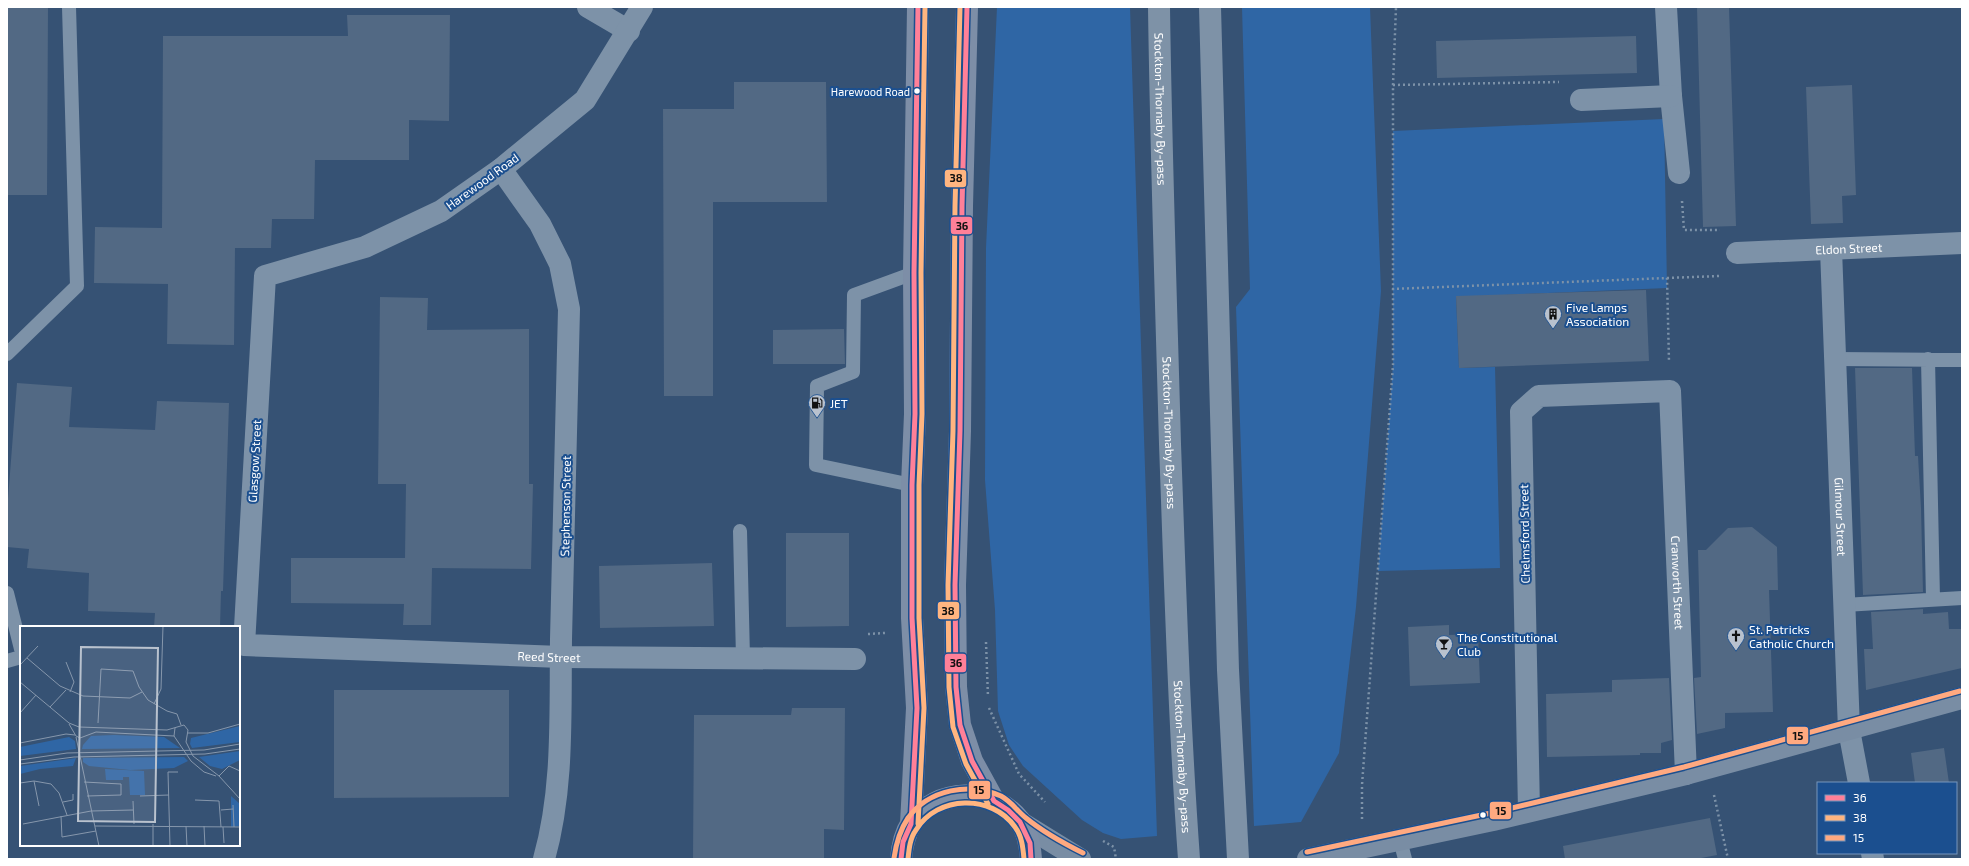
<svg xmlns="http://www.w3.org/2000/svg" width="1969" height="866" font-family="'Exo 2',sans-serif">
<rect width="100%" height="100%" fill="#365274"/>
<path fill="#2f66a5" d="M 997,7 L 1130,7 L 1157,836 L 1121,839 L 1103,833 L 1082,820 L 1023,766 L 1009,745 L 998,711 L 995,610 L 985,480 L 986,248 Z
M 1242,7 L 1370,7 L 1381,291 L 1356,607 L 1339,753 L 1301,822 L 1254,826 L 1236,307 L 1250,289 Z
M 1664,119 L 1667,288 L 1456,297 L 1459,368 L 1495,367 L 1500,568 L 1378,571 L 1393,365 L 1393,131 Z"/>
<path fill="#526984" d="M 7,7 L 48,7 L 47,195 L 7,195 Z
M 1697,7 L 1729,7 L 1736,226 L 1703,227 Z
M 347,15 L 450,15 L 449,121 L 409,120 L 409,160 L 315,160 L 314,219 L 272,219 L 271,248 L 235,248 L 234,345 L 167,344 L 168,284 L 94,283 L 95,227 L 162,228 L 163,36 L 348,36 Z
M 1636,36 L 1637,73 L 1437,78 L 1436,41 Z
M 734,82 L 826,82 L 827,202 L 713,202 L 713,396 L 664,396 L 663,109 L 734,109 Z
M 1852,85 L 1856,195 L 1842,196 L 1843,223 L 1811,224 L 1806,87 Z
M 1646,290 L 1649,361 L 1459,368 L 1456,296 Z
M 380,297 L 428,298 L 427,330 L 529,329 L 529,484 L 533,484 L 531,569 L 432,568 L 431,625 L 403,625 L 404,604 L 291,603 L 291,558 L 405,558 L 406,484 L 378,484 Z
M 844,329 L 845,364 L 773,364 L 773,330 Z
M 1855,368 L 1912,368 L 1915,456 L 1918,456 L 1921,508 L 1923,592 L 1863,595 Z
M 17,383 L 72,387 L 69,427 L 155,430 L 157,401 L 229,403 L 223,591 L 221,591 L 220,627 L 154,627 L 155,613 L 88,611 L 89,573 L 27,568 L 29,549 L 7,547 L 7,512 Z
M 1752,527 L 1777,547 L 1778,590 L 1769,590 L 1773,712 L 1725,713 L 1725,728 L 1697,734 L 1694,678 L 1701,677 L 1698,550 L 1706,550 L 1728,528 Z
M 786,533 L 849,533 L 849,626 L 786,627 Z
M 712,563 L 714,626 L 600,628 L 599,566 Z
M 1923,609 L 1923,614 L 1948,612 L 1949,629 L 1962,629 L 1962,668 L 1866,690 L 1864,649 L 1873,649 L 1871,612 Z
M 1449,625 L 1449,635 L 1478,634 L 1480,683 L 1410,686 L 1408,627 Z
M 1669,678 L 1672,740 L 1661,743 L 1661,753 L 1640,753 L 1640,755 L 1547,757 L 1546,694 L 1612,692 L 1612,680 Z
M 334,690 L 509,690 L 509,797 L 334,798 Z
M 792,708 L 845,708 L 844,830 L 824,829 L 824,859 L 693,859 L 694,715 L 791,715 Z
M 1944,748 L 1949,783 L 1915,783 L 1911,753 Z
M 1710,818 L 1717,855 L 1696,859 L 1565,859 L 1563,846 Z"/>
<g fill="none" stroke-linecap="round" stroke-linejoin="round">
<path stroke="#7d92a8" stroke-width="2.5" stroke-dasharray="2 3" stroke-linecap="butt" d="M 1393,85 L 1559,82
M 1682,201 L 1684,230 L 1720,230
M 1667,278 L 1719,276
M 1392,289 L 1667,278 L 1669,362
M 868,634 L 885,633
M 986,642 L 988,697
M 989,708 L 1019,774 L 1045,802
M 1714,795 L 1728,859
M 1362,819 L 1362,785 L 1393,365 L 1393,85 L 1396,7
M 1103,841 L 1114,847 L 1116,859"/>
<path stroke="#7d92a8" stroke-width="14" d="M 7,354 L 77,286 L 69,7
M 1835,359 L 1962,360
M 1928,359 L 1933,599
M 912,485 L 816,465 L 817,386 L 853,372 L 854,295 L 914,273
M 740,531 L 743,658
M 7,593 L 21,649
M 1844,605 L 1962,598
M 7,661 L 21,657
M 1400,840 L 1405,859"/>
<g stroke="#7d92a8" stroke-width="22">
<path d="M 588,7 L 629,31"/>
<path id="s1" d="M 642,7 L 585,100 L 501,169 L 441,211 L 365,247 L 265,276 L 244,645 L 561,657 L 855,659"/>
<path d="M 1666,7 L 1671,96 L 1679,173"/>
<path d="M 1581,100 L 1671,96"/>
<path d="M 501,169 L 540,224 L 560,264 L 569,309 C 567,419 564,529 561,639 C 560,713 564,788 544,859"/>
<path id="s2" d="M 1831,249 L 1849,730 L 1859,783"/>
<path id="s3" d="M 1737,253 L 1962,243"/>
<path id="s4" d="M 1529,811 L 1521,412 L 1539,396 L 1670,391 L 1686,774"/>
<path d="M 1872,853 L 1873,859"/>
</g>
<path stroke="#798da4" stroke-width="22" d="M 1020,822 L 1080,859
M 1308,859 L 1493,820 L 1686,774 L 1962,698"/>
<path stroke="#7d8ea7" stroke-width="22" d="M 967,7 L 962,206 L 960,431 L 955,585 L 956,687 L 960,725 L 972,761 L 994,801
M 911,824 L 917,708 L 912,618 L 912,485 L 915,414 L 914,273 L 918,7
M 901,859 C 902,847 904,835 911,824 C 936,787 993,786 1020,821 C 1028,832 1030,846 1031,859"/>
<g stroke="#7e92a7" stroke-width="22">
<path id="s5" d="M 1159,7 C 1161,153 1166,298 1170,444 C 1175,582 1179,721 1189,859"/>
<path d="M 1210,7 L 1228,670 L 1238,859"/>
</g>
<g stroke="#1b4f8f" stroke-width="8">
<path id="bus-1" d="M 967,7 L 962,206 L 960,431 L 955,585 L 956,687 L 960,725 L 972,761 L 994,801 L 1008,810 L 1020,822 L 1030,843 L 1031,859
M 901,859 L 903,842 L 911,824 L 917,708 L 912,618 L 912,485 L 915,414 L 914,273 L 918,7"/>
</g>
<g stroke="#1b4f8f" stroke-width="8">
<path id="bus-2" d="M 960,7 L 955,206 L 953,431 L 948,585 L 949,687 L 953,727 L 966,764 L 988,804
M 918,824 L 924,708 L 919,618 L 919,485 L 922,414 L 921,273 L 925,7
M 908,859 C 909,849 910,838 916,830 C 937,795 992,794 1015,827 C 1022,836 1023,848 1024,859"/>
</g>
<g stroke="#1b4f8f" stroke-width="8">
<path id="bus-3" d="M 1307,852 L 1491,813 L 1684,767 L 1960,691
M 894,858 C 896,844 900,830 908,818 C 929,789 970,782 1001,796 C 1012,802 1017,811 1026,818 C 1043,832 1063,843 1083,853"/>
</g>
<use href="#bus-1" stroke="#ff8098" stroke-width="5"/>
<use href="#bus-2" stroke="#ffb580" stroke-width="5"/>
<use href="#bus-3" stroke="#ffa980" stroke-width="5"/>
</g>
<defs>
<g id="building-pin" transform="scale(0.9)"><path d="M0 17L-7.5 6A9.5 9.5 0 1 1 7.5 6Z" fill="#b9c2ce" stroke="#1b4f8f"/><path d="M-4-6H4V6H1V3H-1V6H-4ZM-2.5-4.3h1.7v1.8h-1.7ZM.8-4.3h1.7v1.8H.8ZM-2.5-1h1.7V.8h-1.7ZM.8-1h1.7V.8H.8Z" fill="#111"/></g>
<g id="fuel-pin" transform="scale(0.9)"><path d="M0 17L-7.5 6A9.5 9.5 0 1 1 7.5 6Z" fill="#b9c2ce" stroke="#1b4f8f"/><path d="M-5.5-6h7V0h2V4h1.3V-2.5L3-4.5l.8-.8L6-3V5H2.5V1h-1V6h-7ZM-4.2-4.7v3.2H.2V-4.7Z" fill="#111"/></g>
<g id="church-pin" transform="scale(0.9)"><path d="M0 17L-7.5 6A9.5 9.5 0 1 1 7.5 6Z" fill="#b9c2ce" stroke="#1b4f8f"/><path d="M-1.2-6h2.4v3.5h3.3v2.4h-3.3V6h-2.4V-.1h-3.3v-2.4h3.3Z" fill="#111"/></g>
<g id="bar-pin" transform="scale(0.9)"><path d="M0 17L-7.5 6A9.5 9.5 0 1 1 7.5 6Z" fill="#b9c2ce" stroke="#1b4f8f"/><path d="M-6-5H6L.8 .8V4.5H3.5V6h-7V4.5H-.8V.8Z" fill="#111"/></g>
</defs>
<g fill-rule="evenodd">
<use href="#building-pin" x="1553" y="314"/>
<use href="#fuel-pin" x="817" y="403"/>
<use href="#church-pin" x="1736" y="636"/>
<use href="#bar-pin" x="1444" y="644"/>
</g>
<g fill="#fff" stroke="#1b4f8f" stroke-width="1.5">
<circle cx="917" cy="91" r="3.5"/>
<circle cx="1483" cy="815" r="3.5"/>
</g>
<g text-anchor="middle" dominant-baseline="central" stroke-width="4" stroke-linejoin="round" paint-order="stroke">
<g font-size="11" fill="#fff" stroke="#1b4f8f" text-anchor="end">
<text x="910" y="91">Harewood Road</text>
</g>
<g font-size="12" fill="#fff" stroke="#1b4f8f">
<text stroke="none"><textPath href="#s5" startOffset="102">Stockton-Thornaby By-pass</textPath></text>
<text transform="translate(482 181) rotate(-36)">Harewood Road</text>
<text stroke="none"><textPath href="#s3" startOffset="112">Eldon Street</textPath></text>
<text stroke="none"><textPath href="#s5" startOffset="426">Stockton-Thornaby By-pass</textPath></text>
<text transform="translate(254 461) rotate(-87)">Glasgow Street</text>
<text transform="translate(565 506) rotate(-89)">Stephenson Street</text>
<text stroke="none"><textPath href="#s2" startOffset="268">Gilmour Street</textPath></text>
<text transform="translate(1524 534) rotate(-91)">Chelmsford Street</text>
<text stroke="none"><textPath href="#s4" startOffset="746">Cranworth Street</textPath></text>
<text stroke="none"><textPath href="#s1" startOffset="1154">Reed Street</textPath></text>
<text stroke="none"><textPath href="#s5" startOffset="750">Stockton-Thornaby By-pass</textPath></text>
</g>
<g font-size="12" fill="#fff" stroke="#1b4f8f" text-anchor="start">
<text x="1566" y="307">Five Lamps<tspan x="1566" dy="14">Association</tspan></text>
<text x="830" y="403">JET</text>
<text x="1749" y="629">St. Patricks<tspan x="1749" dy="14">Catholic Church</tspan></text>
<text x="1457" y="637">The Constitutional<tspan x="1457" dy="14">Club</tspan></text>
</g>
</g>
<g transform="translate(20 626)">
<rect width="220" height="220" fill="#365274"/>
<path d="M 220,100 L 220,116 L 172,122 L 170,118 L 171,112 ZM 94,109 L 144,111 L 160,122 L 62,123 L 63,119 L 71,110 ZM 49,111 L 55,115 L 56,123 L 0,130 L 0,121 ZM 220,125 L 220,134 L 202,143 L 190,140 L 179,131 ZM 164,131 L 168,135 L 154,142 L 110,144 L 69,140 L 63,136 L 63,132 ZM 56,132 L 53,140 L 20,143 L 0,148 L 0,140 ZM 85,143 L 124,145 L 125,169 L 110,169 L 109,151 L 103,151 L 103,154 L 86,154 ZM 211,170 L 220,178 L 220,200 L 211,201 Z" fill="#2f66a5"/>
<path fill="none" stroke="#8697ac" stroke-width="1" d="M 7,32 L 40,60 L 63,70 L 110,72 L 122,66M 46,36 L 54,56 L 50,66M 0,39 L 18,20M 0,56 L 49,97 L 59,101 L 147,104 L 164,99 L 168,104 L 166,116 L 173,130 L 199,150 L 220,173M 134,78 L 141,63 L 143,0M 30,81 L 46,64M 0,87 L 16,69M 78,97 L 81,43 L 113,45 L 119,61 L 128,74 L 147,85 L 157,88 L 161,99M 49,98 L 56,110 L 60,112 L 76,106 L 154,110M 155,102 L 154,110 L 171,135 L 184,146 L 196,150M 168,107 L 188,107 L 220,98M 56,111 L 79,220M 0,117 L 46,108 L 55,109M 0,134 L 47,127 L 184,124 L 220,118M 0,138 L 54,131 L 185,128 L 220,123M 209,140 L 220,145M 199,150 L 209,140M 14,155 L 19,180M 64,156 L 101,158 L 101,169 L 67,170M 0,157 L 14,155 L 31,158 L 39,167 L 47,189M 120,170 L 149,169M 175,174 L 199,175 L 201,201M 113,175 L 114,198M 43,176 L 53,174 L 53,168M 213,179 L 214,201M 201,184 L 213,183M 41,190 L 42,211 L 76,205M 3,198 L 71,185 L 113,184M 75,200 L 220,201M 166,200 L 167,220M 184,200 L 185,220M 203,201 L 204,217M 133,220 L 133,198M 150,220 L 148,146 L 158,146"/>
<path fill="#b9c2ce" fill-opacity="0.15" stroke="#b9c2ce" stroke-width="2" d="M 61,21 L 138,22 L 135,196 L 58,195 Z"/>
<rect width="220" height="220" fill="none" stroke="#fff" stroke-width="2"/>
</g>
<g stroke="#1b4f8f" stroke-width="1.5">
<rect x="944" y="169" width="23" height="19" rx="4" fill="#ffb580"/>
<rect x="950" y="216" width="23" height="19" rx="4" fill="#ff8098"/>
<rect x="937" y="601" width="23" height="19" rx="4" fill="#ffb580"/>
<rect x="944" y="653" width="23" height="20" rx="4" fill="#ff8098"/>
<rect x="1786" y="726" width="23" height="19" rx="4" fill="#ffa980"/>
<rect x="968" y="780" width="23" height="20" rx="4" fill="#ffa980"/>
<rect x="1489" y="801" width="23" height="19" rx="4" fill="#ffa980"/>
</g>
<g font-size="11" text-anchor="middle" font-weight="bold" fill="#111">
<text x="956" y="182">38</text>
<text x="962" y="230">36</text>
<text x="948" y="615">38</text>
<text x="956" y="667">36</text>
<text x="1798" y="740">15</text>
<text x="979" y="794">15</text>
<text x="1501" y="815">15</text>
</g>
<rect width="1969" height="866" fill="none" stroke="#ffffff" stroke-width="16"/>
<rect x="1817" y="782" width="140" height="72" fill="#1b4f8f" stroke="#7695bc"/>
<rect x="1825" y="795" width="20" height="6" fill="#ff8098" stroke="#7695bc"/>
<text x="1853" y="802" font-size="12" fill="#ffffff">36</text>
<rect x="1825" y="815" width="20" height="6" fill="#ffb580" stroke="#7695bc"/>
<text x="1853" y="822" font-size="12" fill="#ffffff">38</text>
<rect x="1825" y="835" width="20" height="6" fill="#ffa980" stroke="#7695bc"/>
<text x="1853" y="842" font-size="12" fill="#ffffff">15</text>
</svg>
